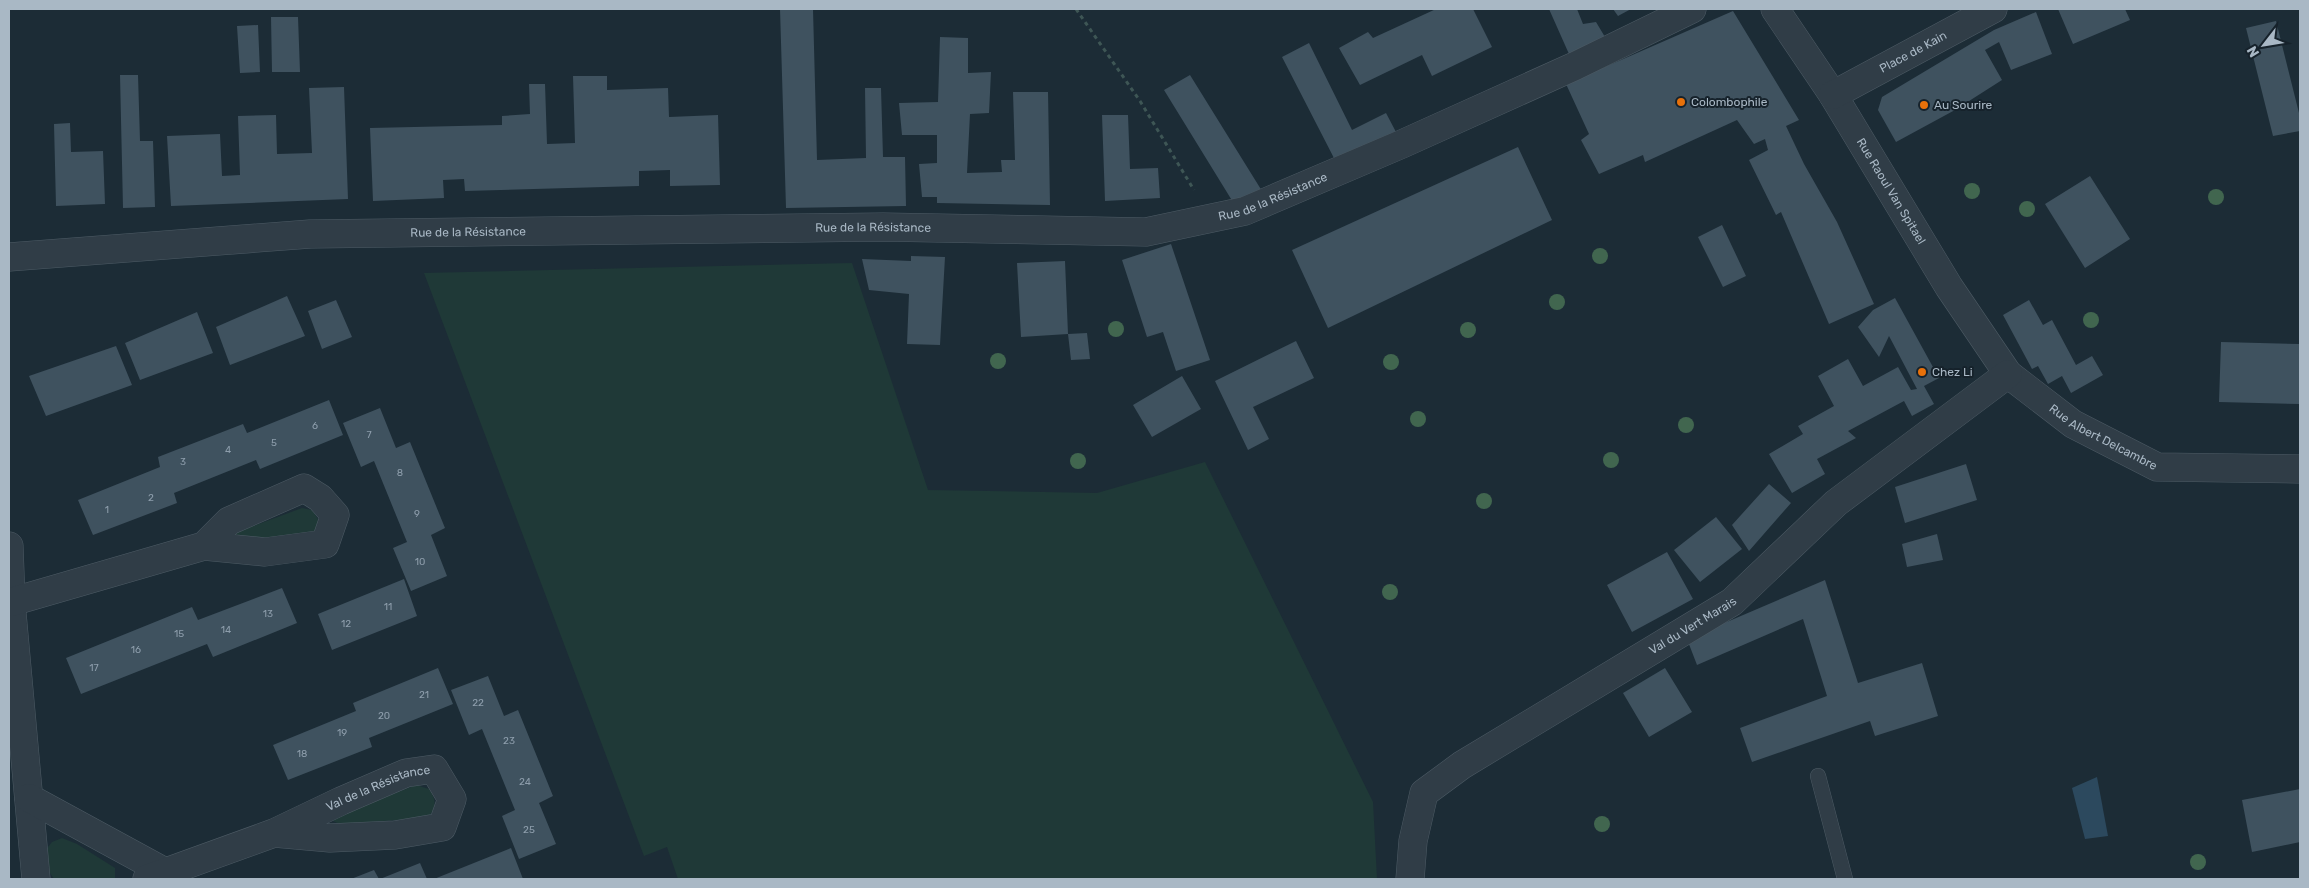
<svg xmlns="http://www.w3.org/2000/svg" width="2309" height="888" font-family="Rubik,sans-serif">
<rect width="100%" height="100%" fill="#1c2c36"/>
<path fill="#1f3937" d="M 852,263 L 928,490 L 1097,493 L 1205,462 L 1373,802 L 1377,879 L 678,879 L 667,847 L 644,856 L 424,273 Z
M 302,508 L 312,510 L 318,519 L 317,529 L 313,533 L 237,542 L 233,534 L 237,532 Z
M 416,785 L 429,789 C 437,800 437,810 426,818 L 340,824 L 333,821 L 339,815 Z
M 62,838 L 77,844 L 115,868 L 115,879 L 54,879 L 46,867 L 45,851 L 52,842 Z"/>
<path fill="#2c495e" d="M 2097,777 L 2108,836 L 2085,839 L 2072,788 Z"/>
<path fill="#3f525f" d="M 780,9 L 813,9 L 817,160 L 866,158 L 865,88 L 881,88 L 883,157 L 905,157 L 906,206 L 786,208 Z
M 1436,9 L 1473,9 L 1492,47 L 1432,76 L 1422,55 L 1360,85 L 1339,48 L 1368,32 L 1373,38 Z
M 1549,9 L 1577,9 L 1583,24 L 1596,22 L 1605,37 L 1569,54 Z
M 1613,9 L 1631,9 L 1618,16 Z
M 2058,9 L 2125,9 L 2130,20 L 2073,44 Z
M 1733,11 L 1799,120 L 1786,126 L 1804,164 L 1837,222 L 1874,304 L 1829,324 L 1781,212 L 1776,215 L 1749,160 L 1768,150 L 1765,139 L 1754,144 L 1737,120 L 1645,162 L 1643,155 L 1599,174 L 1581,140 L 1589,134 L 1566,84 Z
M 2036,12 L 2052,54 L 2011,70 L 1999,42 L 1985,50 L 2002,80 L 1955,110 L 1896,142 L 1878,110 L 1882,97 L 1994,30 Z
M 271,17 L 298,17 L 300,72 L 272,72 Z
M 2276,21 L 2300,117 L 2300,131 L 2273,136 L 2246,28 Z
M 258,25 L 260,72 L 240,73 L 237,26 Z
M 940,37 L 968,38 L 968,73 L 991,72 L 989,113 L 970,114 L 967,173 L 1002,172 L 1001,160 L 1015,160 L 1013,92 L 1048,92 L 1050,205 L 937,203 L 937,197 L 922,197 L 919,164 L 937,163 L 937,135 L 902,135 L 899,103 L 938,102 Z
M 1309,43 L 1352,130 L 1386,113 L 1396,132 L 1336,162 L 1282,57 Z
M 120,75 L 138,75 L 140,141 L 153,141 L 155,207 L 123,208 Z
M 1190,75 L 1262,191 L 1236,207 L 1164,90 Z
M 573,76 L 607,76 L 607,90 L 668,88 L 669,117 L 718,115 L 720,185 L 670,186 L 670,170 L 639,171 L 639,186 L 465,191 L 464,179 L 443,180 L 444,198 L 373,201 L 370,128 L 502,125 L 502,116 L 530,114 L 529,84 L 545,84 L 547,144 L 575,143 Z
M 344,87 L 348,199 L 171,206 L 167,136 L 220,134 L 222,176 L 240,175 L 238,116 L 276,115 L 277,154 L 312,153 L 309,88 Z
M 1102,115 L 1128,115 L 1130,169 L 1158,168 L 1160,198 L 1105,201 Z
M 70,123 L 71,152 L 103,151 L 105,204 L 56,206 L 54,124 Z
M 1518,147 L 1552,220 L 1328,328 L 1292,250 Z
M 2090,176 L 2130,239 L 2085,268 L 2045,204 Z
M 1722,225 L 1746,276 L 1723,287 L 1698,237 Z
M 1171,244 L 1210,360 L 1176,371 L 1163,332 L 1147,337 L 1122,260 Z
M 911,256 L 945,257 L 940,345 L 907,344 L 909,294 L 869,290 L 862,259 L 911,261 Z
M 1065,261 L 1068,334 L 1087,333 L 1090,359 L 1071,360 L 1068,334 L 1021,337 L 1017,263 Z
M 287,296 L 305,336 L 230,365 L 216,327 Z
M 1895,298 L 1939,378 L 1924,386 L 1934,404 L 1912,416 L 1904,401 L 1848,431 L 1856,438 L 1817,459 L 1825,474 L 1792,493 L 1769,454 L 1803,434 L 1798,426 L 1834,406 L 1818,376 L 1848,359 L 1863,386 L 1898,367 L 1911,390 L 1917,389 L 1889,336 L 1879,357 L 1858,327 L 1873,310 Z
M 336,300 L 352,337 L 322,349 L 308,311 Z
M 2029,300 L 2043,325 L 2052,320 L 2076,365 L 2092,356 L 2103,375 L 2071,393 L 2062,376 L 2048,384 L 2038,366 L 2032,369 L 2003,315 Z
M 197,312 L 213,353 L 140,380 L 125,343 Z
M 1296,341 L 1314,378 L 1253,407 L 1269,439 L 1248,450 L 1215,381 Z
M 2221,342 L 2300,344 L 2300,404 L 2219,402 Z
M 116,346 L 132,385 L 46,416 L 29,376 Z
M 1182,376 L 1201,409 L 1152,437 L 1133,405 Z
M 329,400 L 343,435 L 260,469 L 256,460 L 174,493 L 177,503 L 93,535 L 78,500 L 160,467 L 158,457 L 243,424 L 247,433 Z
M 380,408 L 396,448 L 410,442 L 445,528 L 431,535 L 447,576 L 411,591 L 393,548 L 407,542 L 374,461 L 361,467 L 343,423 Z
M 1966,464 L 1977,500 L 1905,523 L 1895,487 Z
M 1769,484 L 1791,503 L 1749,551 L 1732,525 Z
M 1716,517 L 1742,549 L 1700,582 L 1674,550 Z
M 1937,534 L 1943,560 L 1907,567 L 1902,544 Z
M 1667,552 L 1693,599 L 1632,632 L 1607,585 Z
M 404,579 L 417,616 L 332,650 L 318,614 Z
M 1825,580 L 1858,683 L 1922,663 L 1938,716 L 1875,736 L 1870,721 L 1752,762 L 1740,728 L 1827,696 L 1803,619 L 1697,665 L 1687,639 Z
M 282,588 L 297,623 L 213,657 L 207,644 L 81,694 L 66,658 L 192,607 L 198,620 Z
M 438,668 L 453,704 L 369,738 L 372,747 L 288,780 L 273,745 L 356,711 L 353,703 Z
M 1665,668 L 1692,712 L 1649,737 L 1623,693 Z
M 488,676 L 504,716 L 518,710 L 553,796 L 539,803 L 556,844 L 519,859 L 502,816 L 515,810 L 482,729 L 469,735 L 451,690 Z
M 2300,789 L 2300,842 L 2252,852 L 2242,800 Z
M 511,848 L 523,879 L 434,879 Z
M 420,863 L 427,879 L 380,879 Z
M 374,870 L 379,879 L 351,879 Z"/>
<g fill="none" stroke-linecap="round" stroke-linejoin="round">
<g stroke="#4d5b65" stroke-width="16">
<path id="lane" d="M 1818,776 L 1845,879"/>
</g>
<g stroke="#4d5b65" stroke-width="29">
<g id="street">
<path id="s1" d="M 1775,9 L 1833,95 L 1949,287 L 2008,374 L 2073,424 L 2157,467 L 2300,469"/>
<path id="s2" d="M 1833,95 L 1993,9"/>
<path id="s3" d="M 9,257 L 310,234 L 883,227 L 1146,232 L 1245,211 L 1402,144 L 1575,66 L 1692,9"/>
<path d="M 9,546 L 11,602 L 36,879"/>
<path d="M 11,602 L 204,546 L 265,552 L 325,544 L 335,515 L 320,498 L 304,488 L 229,521 L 204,546"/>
<path d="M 29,798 L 165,872"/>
<path id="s4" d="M 147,879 L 274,833 L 341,801 L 406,773 L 434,769 L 452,799 L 442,827 L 395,835 L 330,838 L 274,833"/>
<path id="s5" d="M 1410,879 L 1413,841 L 1424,793 L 1462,765 L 1732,602 L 1836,503 L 2008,374"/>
</g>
</g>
<path stroke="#3e5655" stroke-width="3" stroke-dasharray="4 4" stroke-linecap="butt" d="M 1076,9 L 1140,101 L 1194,190"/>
<use href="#lane" stroke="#303d47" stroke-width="15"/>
<use href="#street" stroke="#303d47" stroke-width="28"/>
</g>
<g fill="#41664f">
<circle cx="1972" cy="191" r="8"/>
<circle cx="2216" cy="197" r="8"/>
<circle cx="2027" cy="209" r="8"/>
<circle cx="1600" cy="256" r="8"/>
<circle cx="1557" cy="302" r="8"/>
<circle cx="2091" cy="320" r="8"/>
<circle cx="1116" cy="329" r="8"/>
<circle cx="1468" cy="330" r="8"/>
<circle cx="998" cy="361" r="8"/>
<circle cx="1391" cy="362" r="8"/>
<circle cx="1418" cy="419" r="8"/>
<circle cx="1686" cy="425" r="8"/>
<circle cx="1611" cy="460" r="8"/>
<circle cx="1078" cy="461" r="8"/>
<circle cx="1484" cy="501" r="8"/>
<circle cx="1390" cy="592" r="8"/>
<circle cx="1602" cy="824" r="8"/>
<circle cx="2198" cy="862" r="8"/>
</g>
<g fill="#e8710a" stroke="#16222b" stroke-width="2">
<circle cx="1681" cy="102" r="5"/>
<circle cx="1924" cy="105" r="5"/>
<circle cx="1922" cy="372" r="5"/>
</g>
<g text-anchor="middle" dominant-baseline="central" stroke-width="4" stroke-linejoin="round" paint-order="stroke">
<g font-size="10" fill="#8e9eac">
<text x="315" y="426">6</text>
<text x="369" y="435">7</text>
<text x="274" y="443">5</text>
<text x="228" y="450">4</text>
<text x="183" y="462">3</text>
<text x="400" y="473">8</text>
<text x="151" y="498">2</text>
<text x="107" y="510">1</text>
<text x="417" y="514">9</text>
<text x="420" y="562">10</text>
<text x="388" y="607">11</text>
<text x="268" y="614">13</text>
<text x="346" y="624">12</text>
<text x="226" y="630">14</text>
<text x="179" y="634">15</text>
<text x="136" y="650">16</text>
<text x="94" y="668">17</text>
<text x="424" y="695">21</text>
<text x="478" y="703">22</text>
<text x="384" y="716">20</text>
<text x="342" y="733">19</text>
<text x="509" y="741">23</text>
<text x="302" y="754">18</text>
<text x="525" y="782">24</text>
<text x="529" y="830">25</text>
</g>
<g font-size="12" fill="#a9b8c5" stroke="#16222b">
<text stroke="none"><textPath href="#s2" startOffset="91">Place de Kain</textPath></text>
<text stroke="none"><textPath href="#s1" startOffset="216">Rue Raoul Van Spitael</textPath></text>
<text stroke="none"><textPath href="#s3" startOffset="1270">Rue de la Résistance</textPath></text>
<text stroke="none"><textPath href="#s3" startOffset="865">Rue de la Résistance</textPath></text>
<text stroke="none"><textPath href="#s3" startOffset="460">Rue de la Résistance</textPath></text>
<text stroke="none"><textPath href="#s1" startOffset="548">Rue Albert Delcambre</textPath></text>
<text stroke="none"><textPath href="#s5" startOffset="404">Val du Vert Marais</textPath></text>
<text stroke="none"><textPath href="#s4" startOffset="249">Val de la Résistance</textPath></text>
</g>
<g font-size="12" fill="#a9b8c5" stroke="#16222b" text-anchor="start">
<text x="1691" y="102">Colombophile</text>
<text x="1934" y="105">Au Sourire</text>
<text x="1932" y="372">Chez Li</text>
</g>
</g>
<rect width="2309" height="888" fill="none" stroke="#a9b8c5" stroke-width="20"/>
<g transform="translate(2264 45) rotate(239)" stroke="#16222b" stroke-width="4" paint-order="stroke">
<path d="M0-4L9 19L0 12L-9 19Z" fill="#a9b8c5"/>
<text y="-8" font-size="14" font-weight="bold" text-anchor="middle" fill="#a9b8c5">N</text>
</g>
</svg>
